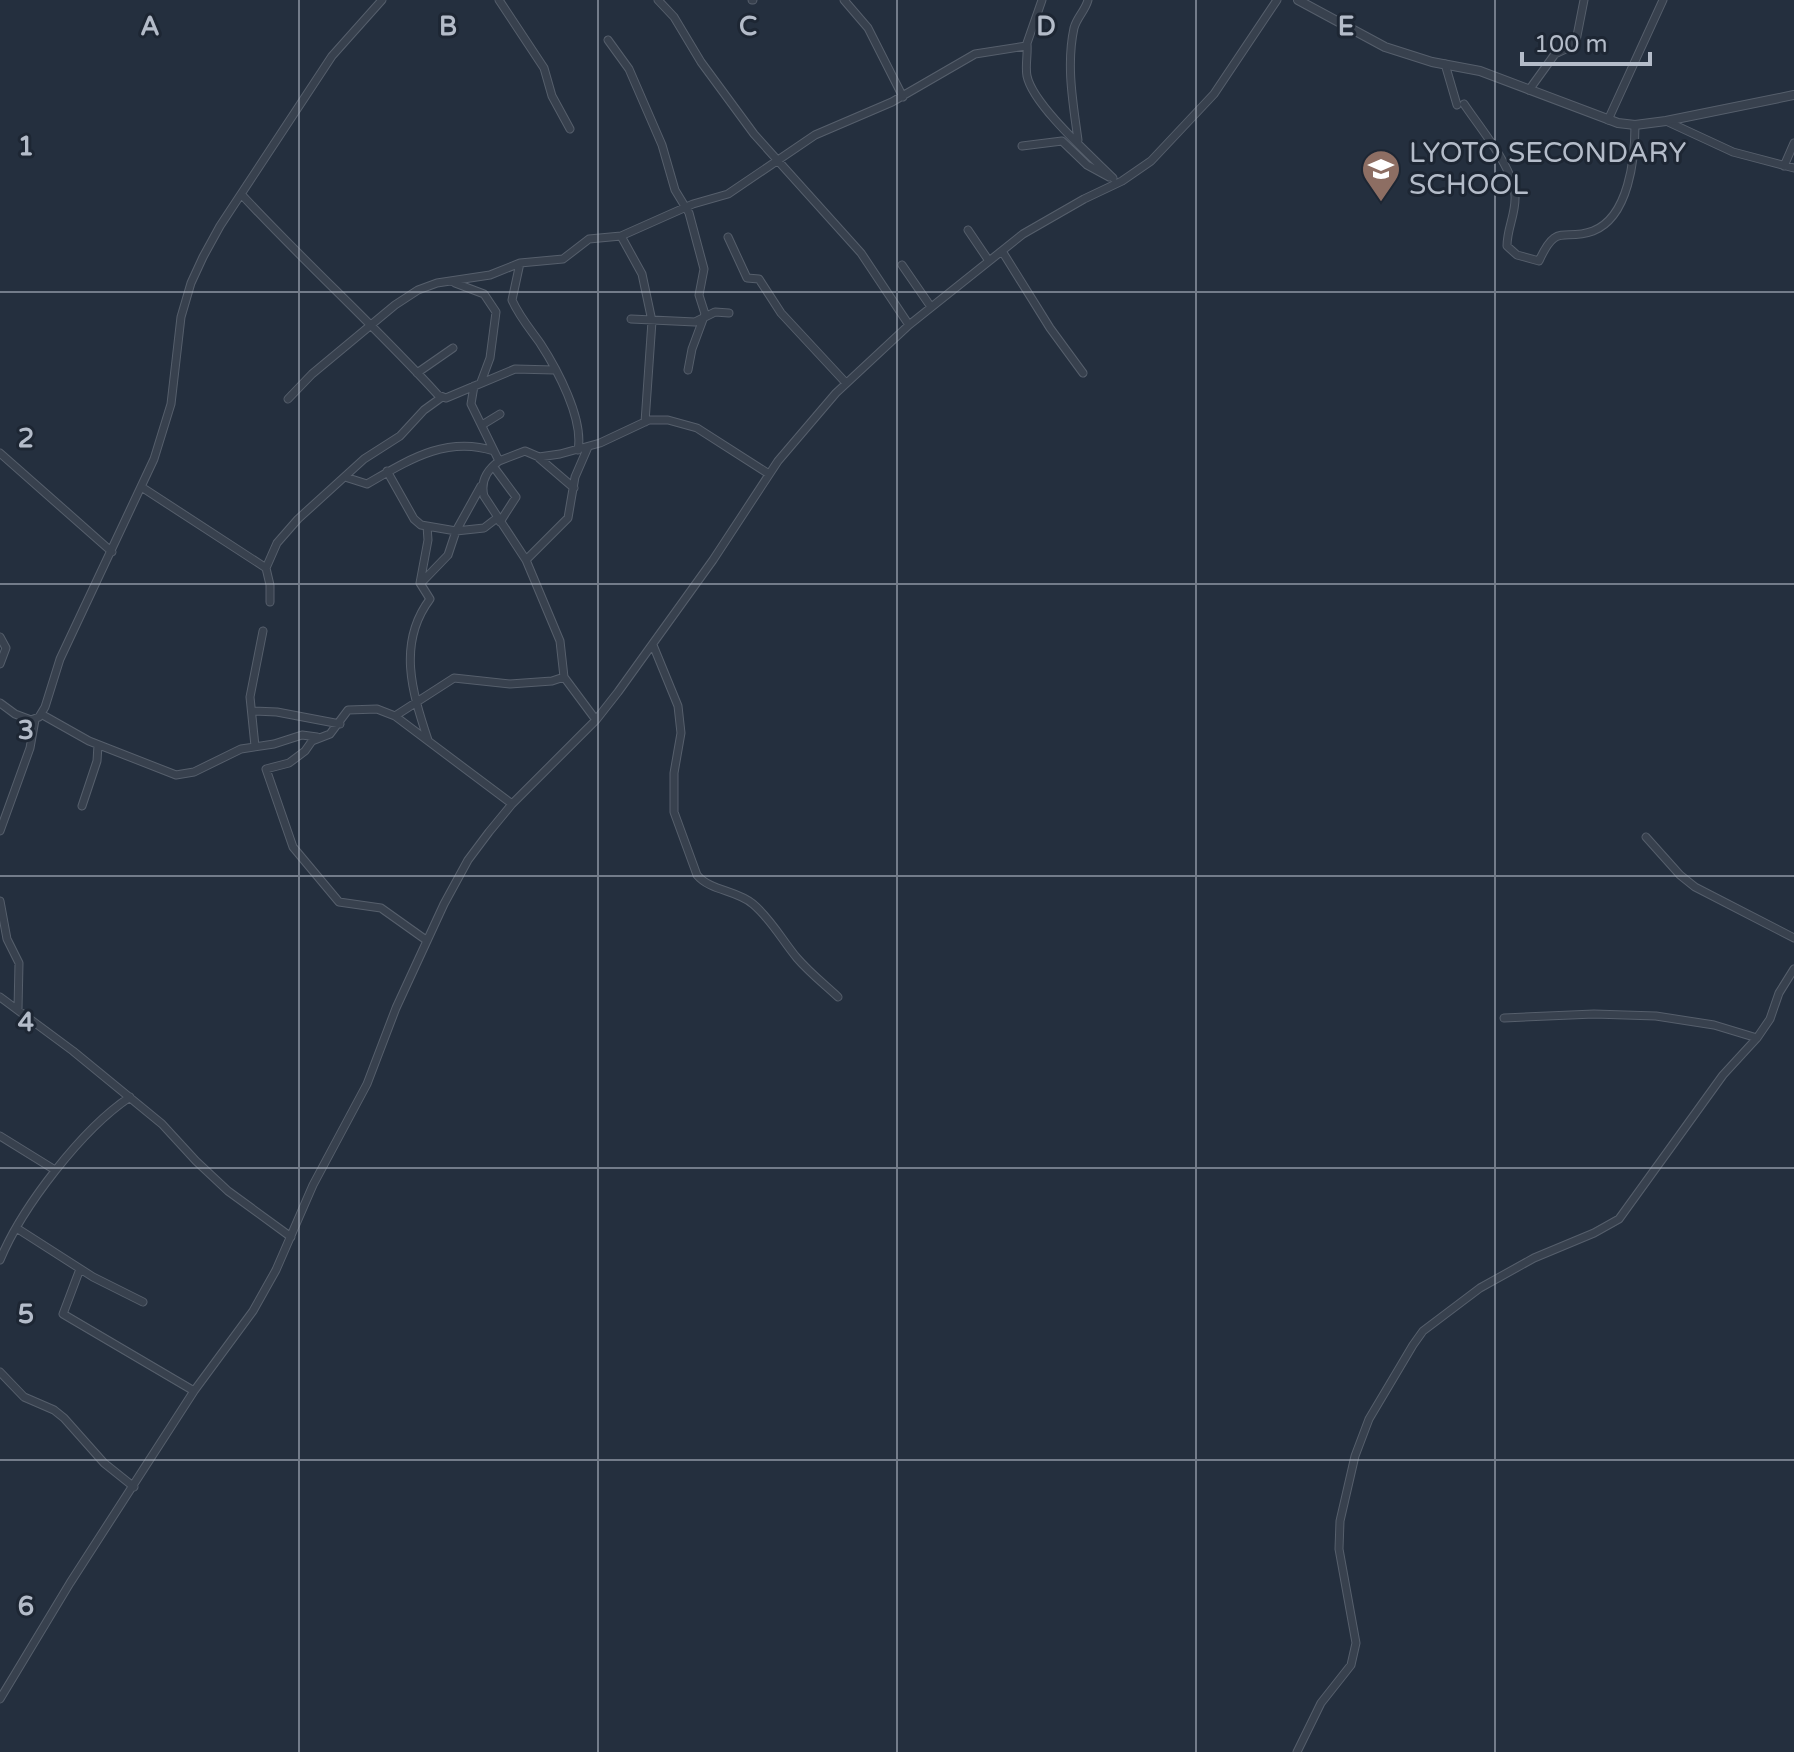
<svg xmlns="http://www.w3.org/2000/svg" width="1794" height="1752" font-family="'Varela Round',sans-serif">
<rect width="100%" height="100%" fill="#242f3e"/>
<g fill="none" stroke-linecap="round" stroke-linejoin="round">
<g stroke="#565f6c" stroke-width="9">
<path id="minor" d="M 499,0 L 544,68 L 552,96 L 570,129
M 658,0 L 674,17 L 701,62 L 754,134 L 861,253 L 909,325
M 752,0 L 753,0
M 844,0 L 868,28 L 903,97
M 608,40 L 629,69 L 662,145 L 675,190 L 689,213 L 704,269 L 699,295 L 705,314 L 692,349 L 688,370
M 1027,44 C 1028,55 1025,66 1027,76 C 1033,105 1091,156 1113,178
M 1445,64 L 1457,105
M 1529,90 L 1555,54 L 1568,48 L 1576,41 L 1584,0
M 1464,104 C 1480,128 1514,168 1515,196 C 1516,214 1507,228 1507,246 L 1517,255 L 1539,261 C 1557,221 1563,242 1593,231 C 1629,217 1635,158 1635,125
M 1608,120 L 1663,0
M 1666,121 L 1733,152 L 1794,168
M 1078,140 C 1073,103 1066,65 1074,28 C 1077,17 1085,11 1088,0
M 1022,146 L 1062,141 L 1087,165 L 1109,177
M 1784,166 L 1794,143
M 241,194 C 305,263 375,326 438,395 L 446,398 L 515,369 L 554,370
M 968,230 L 989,261
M 621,236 L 642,274 L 652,321 L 645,422
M 728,237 L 747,278 L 759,279 L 781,313 L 846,383
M 1002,251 L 1050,328 L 1083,373
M 520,263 L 512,300 C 519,316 530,329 540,343 C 557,369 584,419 578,450
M 902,265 L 931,307
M 455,283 L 484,294 L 496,312 L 490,358 L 481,382
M 631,319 L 695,322 L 715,312 L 729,313
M 417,373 L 453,348
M 474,386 L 471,404 L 499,461 C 487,470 480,481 484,496 L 526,560 L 560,641 L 564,677 L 596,720
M 288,399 L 312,374 L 395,305 L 418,290 L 437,283 L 490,275 L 520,263 L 563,259 L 589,239 L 621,236 L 693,204 L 728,194 L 815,135 L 892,102 L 975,54 L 1026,46 L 1042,0
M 482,425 L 500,414
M 0,453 L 112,552
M 539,458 L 574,488
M 499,461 L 525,451 L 539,457 L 560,454 L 600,443 L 649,420 L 668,420 L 697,428 L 769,474
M 493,466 L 516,497 L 500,522
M 387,471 L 414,519 L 421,525 L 456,531 L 484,528 L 497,518
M 345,477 L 367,484 C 407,461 446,435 494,451
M 143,488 L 266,568 L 270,585 L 270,602
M 427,526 L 428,540 L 420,583 L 430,599 C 397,643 412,692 428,740
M 526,560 L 568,518 L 575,477 L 588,447
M 266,568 L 277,543 L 298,519 L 364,459 L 400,436 L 424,410 L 442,397
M 421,583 L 448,555 L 456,531 L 481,486
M 0,637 L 6,648 L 0,664
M 653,645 L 678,706 L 681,733 L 674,773 L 674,812 L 697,875 C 710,891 737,890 753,904 C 771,919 782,940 797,958 C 809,972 824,984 838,997
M 0,703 L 15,714 L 31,720 L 39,717 L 45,707 L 60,659 L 154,459 L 171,404 L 181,317 L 191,283 L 203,257 L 220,226 L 332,56 L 382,0
M 252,711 L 277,712 L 340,724
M 41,714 L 89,741 L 176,775 L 194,772 L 241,749 L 274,744 L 302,735 L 317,737
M 395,716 L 454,678 L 510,684 L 552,681 L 564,677
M 255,746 L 250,697 L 263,631
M 82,806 L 97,761 L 98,745
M 0,831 L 30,748 L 35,720
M 1646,837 L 1680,875 L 1695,887 L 1794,938
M 0,901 L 7,939 L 19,963 L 18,1009
M 426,940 L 381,908 L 339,902 L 293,847 L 266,769 L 289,763 L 305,751 L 312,741 L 330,734 L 348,710 L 377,709 L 395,716 L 512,804
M 0,997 L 73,1051 L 162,1124 L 196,1161 L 228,1191 L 291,1237
M 1504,1018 L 1594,1014 L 1656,1016 L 1714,1025 L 1757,1038
M 0,1136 L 55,1170
M 18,1229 L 93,1277 L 143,1302
M 0,1260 C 22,1207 82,1129 130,1097
M 80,1269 L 63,1314 L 194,1391
M 0,1372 L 24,1397 L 54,1410 L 64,1418 L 104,1463 L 134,1487
M 0,1699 L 70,1583 L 194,1391 L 253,1311 L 276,1270 L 313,1185 L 367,1084 L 396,1008 L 444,904 L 468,860 L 489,832 L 512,804 L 596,720 L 618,692 L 713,560 L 778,461 L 836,393 L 909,325 L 1023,234 L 1084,199 L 1122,181 L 1151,161 L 1214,94 L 1277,0
M 1297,1752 L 1321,1703 L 1351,1665 L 1356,1643 L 1339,1549 L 1340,1521 L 1355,1456 L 1369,1419 L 1413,1345 L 1423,1331 L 1480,1288 L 1534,1258 L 1594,1233 L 1619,1219 L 1723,1075 L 1757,1038 L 1770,1019 L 1779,993 L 1794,969"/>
</g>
<g stroke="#565f6c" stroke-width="10">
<path id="tertiary" d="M 1298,0 L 1385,47 L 1432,62 L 1480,71 L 1618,123 L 1635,125 L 1666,121 L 1794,95"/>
</g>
<use href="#minor" stroke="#38414e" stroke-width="7"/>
<use href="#tertiary" stroke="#38414e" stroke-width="8"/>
</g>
<path fill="none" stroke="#b4bcc9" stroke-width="2" stroke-opacity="0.55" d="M 299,0 L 299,1752M 598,0 L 598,1752M 897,0 L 897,1752M 1196,0 L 1196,1752M 1495,0 L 1495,1752M 0,292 L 1794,292M 0,584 L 1794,584M 0,876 L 1794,876M 0,1168 L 1794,1168M 0,1460 L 1794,1460"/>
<defs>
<g id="school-pin" transform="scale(2)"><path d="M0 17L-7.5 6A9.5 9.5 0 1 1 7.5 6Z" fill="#8d6e63" stroke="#1d2633"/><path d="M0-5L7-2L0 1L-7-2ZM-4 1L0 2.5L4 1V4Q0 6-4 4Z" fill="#fff"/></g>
</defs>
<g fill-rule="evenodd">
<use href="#school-pin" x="1381" y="169"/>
</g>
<g text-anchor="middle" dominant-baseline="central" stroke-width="6" stroke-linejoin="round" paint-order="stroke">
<g font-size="28" fill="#b4bcc9" stroke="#1d2633" text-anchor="start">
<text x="1409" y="153">LYOTO SECONDARY<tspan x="1409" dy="32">SCHOOL</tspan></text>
</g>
</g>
<g font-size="26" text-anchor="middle" font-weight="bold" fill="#b4bcc9" stroke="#1d2633" stroke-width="6" stroke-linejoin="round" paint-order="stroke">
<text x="150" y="35">A</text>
<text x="448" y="35">B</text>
<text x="748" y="35">C</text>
<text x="1046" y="35">D</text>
<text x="1346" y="35">E</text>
<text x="26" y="155">1</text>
<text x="26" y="447">2</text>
<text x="26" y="739">3</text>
<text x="26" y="1031">4</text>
<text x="26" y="1323">5</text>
<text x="26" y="1615">6</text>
</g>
<path d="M1522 52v12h128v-12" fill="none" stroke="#b4bcc9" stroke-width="4"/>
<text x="1534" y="52" font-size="24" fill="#b4bcc9" stroke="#1d2633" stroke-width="6" paint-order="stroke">100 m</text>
</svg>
